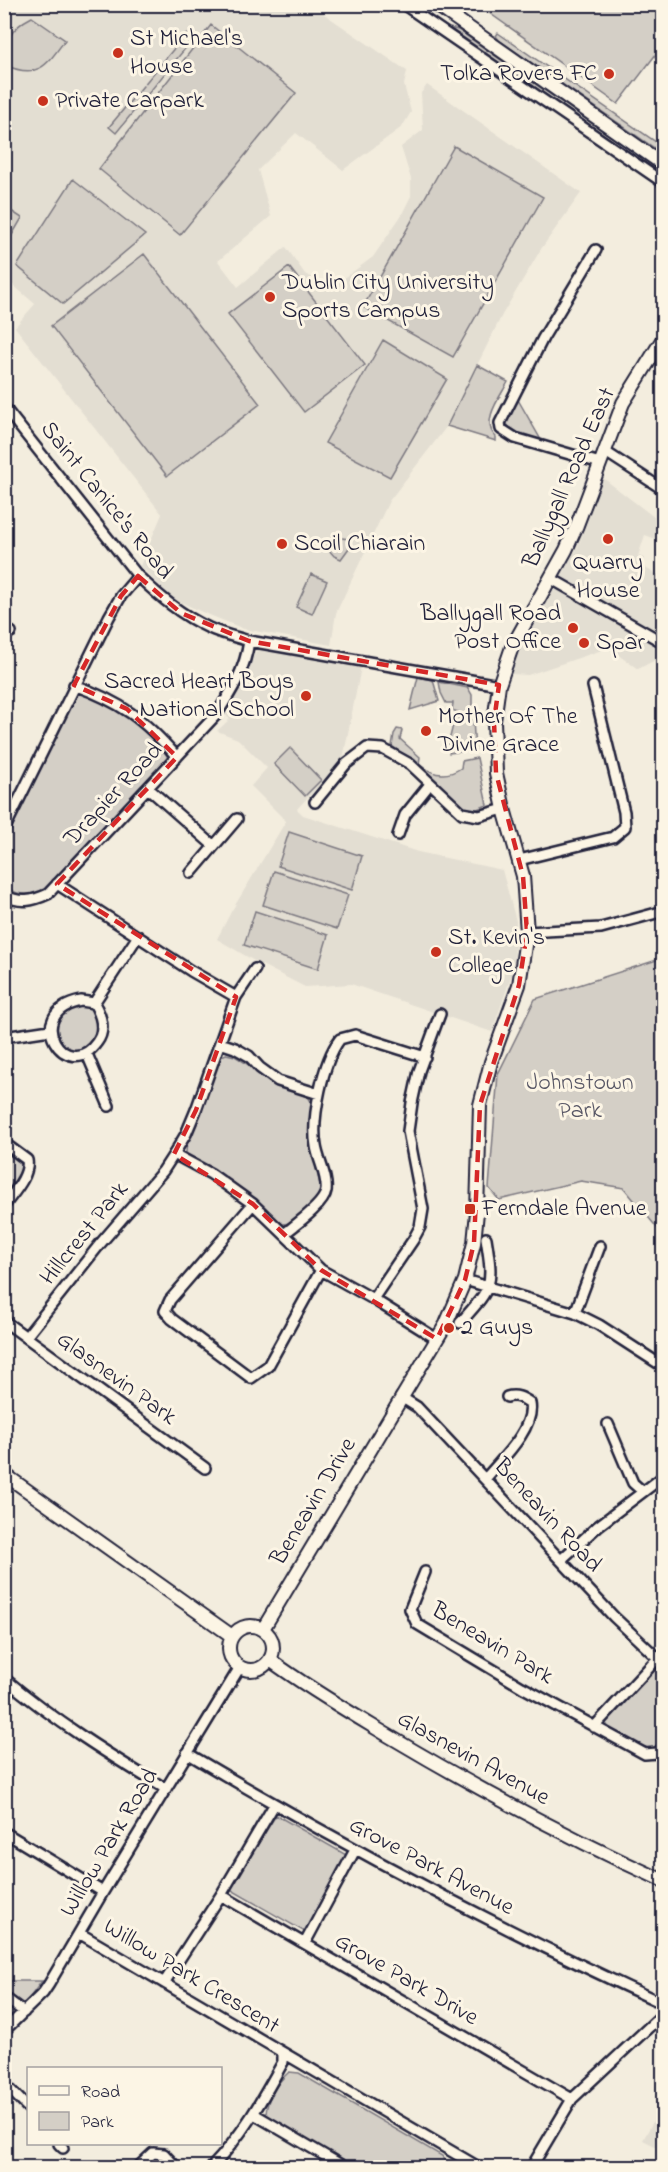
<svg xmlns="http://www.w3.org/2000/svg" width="668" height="2172" font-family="'Indie Flower',sans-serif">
<rect width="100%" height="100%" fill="#f3edde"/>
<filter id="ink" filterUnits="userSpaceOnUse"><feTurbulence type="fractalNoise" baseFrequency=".0167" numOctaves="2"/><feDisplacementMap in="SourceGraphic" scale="12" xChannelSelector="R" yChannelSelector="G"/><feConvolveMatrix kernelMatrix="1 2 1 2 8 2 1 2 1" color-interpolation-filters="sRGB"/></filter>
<g filter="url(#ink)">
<path fill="#e3ded2" d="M 4,5 L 311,5 L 407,71 L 404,85 L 411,112 L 402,127 L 343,170 L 296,133 L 258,170 L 271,216 L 218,261 L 238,287 L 286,247 L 305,274 L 331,288 L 373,257 L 401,216 L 411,196 L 411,179 L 401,147 L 423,130 L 421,93 L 427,85 L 581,193 L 541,249 L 502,315 L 447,426 L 389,501 L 336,613 L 331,645 L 244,629 L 202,612 L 172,598 L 140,566 L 162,514 L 15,327 L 35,304 L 5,278 Z
M 603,478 L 663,524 L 656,539 L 645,535 L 638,556 L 644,558 L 641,566 L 663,577 L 663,656 L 638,669 L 608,648 L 528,675 L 511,674 L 519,650 L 578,546 Z
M 263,648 L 361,667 L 343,759 L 297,809 L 303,815 L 418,852 L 502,870 L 516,921 L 514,968 L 492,1032 L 351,984 L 305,987 L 256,962 L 217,939 L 231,912 L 286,821 L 251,786 L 267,768 L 238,739 L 217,731 L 230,719 L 223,713 L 241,686 L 256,651 Z
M 655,2118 L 663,2122 L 663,2150 L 643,2140 Z"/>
<path fill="#d4cfc6" stroke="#7b7880" stroke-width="1.5" d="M 478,5 L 663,5 L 663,45 L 618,104 Z
M 32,17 L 65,40 C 47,65 38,80 5,65 C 4,42 10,28 32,17 Z
M 211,25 L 296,93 L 180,235 L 99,169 Z
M 450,28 L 458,30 L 663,173 L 663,176 Z
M 498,33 L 663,147 L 663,154 L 499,40 L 496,36 Z
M 186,34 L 193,39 L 116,133 L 109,127 Z
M 454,146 L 543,197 L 453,357 L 363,307 Z
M 73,179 L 145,235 L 63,304 L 17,266 Z
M 5,207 L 22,218 L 5,247 L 4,208 Z
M 144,254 L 260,404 L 167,476 L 51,326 Z
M 289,267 L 365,365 L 304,412 L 228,314 Z
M 383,340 L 447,379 L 390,477 L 325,443 Z
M 477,365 L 508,382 C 500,397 480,422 496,437 L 496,441 L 447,426 Z
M 517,398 L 541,440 C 528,437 509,435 506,421 Z
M 342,538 L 348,539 L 349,548 L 341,559 L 334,556 L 328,549 L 328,544 Z
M 311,574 L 327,581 L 312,614 L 296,607 Z
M 418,677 L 433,680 L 439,701 L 410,710 Z
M 439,682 L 468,688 L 472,695 L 472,714 L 463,714 L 452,710 L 453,703 L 446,703 L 441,693 Z
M 79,691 C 89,694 101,696 110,702 C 125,710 166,744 168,760 L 51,885 C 36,896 20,898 5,886 L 4,840 L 73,698 Z
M 455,717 L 473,720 L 475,750 L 449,753 L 449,741 Z
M 397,729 L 402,730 L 400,739 L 420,757 L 419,764 C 432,775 446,778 461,768 L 462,761 L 477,758 L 487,805 L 475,810 L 468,811 L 417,764 L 392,746 L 394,734 Z
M 290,748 L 321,780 L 305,796 L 274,764 Z
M 289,832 L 362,856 L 352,890 L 278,866 Z
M 274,871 L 348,895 L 337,929 L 263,905 Z
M 255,911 L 328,935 L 318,969 L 244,945 Z
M 663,958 L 663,1235 L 624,1188 L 581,1181 L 499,1200 L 489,1188 L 498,1074 L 535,999 Z
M 81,1005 L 93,1008 L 97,1015 L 99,1032 L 86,1050 L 71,1052 L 59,1045 L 54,1024 L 61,1012 Z
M 226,1054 L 235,1056 L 270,1079 L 309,1098 L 313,1106 L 310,1142 L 321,1189 L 320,1196 L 306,1210 L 291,1223 L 283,1224 L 190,1160 L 186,1153 L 187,1138 L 201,1111 L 218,1058 Z
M 5,1149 L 19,1160 L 22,1168 L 5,1197 Z
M 655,1669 L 663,1678 L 663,1741 L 655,1751 L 650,1752 C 636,1745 609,1737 605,1720 L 638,1683 Z
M 276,1815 L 348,1856 L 305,1932 L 230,1889 Z
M 4,1981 L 42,1981 L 22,2008 L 5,1993 Z
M 289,2072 L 299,2073 L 442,2156 L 447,2162 L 446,2167 L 353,2167 L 273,2121 L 266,2114 C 267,2098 277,2083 289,2072 Z"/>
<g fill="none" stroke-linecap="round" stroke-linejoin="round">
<g stroke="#22223b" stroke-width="14">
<path id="street" d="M 403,4 L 664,183
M 596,250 L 543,338 L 500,423 L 501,429 L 515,438 L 600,463
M 4,407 L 138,576 C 160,597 181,615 209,628 C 222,634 236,637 249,641 L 499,685
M 604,451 L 664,490
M 550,578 L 664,643
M 4,631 L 11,632
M 74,685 C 121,702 144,719 177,757
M 148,788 L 214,846
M 315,802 L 346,764 L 367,748 L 383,749 L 410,764 L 462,813 L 479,816 L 504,809
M 4,830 L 109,617 L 121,596 L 138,576
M 398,835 L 405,815 L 430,784
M 519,860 L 613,837 L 625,827 L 624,812 L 593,686
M 191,873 L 237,819
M 57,884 L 191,971 L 236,997
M 4,895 C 20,904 33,901 48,894 L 216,715 C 232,691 245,670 249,641
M 527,932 L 601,928 L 664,911
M 81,1001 L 94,1003 C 101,1015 106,1030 97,1042 C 67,1085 20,1013 81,1001 Z
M 94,1003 L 138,936
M 4,1037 L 50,1030
M 220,1043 L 235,1048 L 249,1056 L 260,1068 L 278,1081 L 319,1094
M 87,1054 L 109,1106
M 4,1143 L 27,1160 C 30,1176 13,1193 4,1206
M 174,1154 L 211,1174 L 253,1204 L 321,1270 L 373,1299 L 437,1339
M 253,1204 L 170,1300 L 165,1311 L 172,1319 L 251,1378 L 268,1366 L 321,1270
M 284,1234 C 295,1225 324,1205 326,1191 C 328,1177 318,1160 316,1146 C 311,1119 323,1061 340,1039 L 355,1035 L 425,1057
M 465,1280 L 575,1313 L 599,1325 L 664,1367
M 373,1299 L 413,1240 L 420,1227 L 423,1209 L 408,1131 L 412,1103 L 419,1071 L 440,1014
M 575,1313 L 600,1246
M 4,1321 L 205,1468
M 460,1323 C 492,1287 494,1287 486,1238
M 26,1337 L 100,1244 L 163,1171 L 174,1154 L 186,1134 L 196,1110 L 236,997 L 255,969
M 401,1397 L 417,1407 L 432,1423 L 614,1617 L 664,1664
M 608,1424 L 633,1483 L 642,1491
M 486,1478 C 502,1459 535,1428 530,1403 C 523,1398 516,1394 507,1397
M 562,1559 L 598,1526 L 664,1476
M 425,1572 L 410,1609 L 417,1624 L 522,1687 L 645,1754 L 657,1753 L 664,1747
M 4,1678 C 55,1721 109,1755 166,1789
M 594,1727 L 658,1658
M 187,1753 C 342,1845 500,1929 664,2004
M 4,1832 L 103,1892
M 221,1895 L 572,2099
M 79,1933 C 212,2011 345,2090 480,2168
M 305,1943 L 355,1850
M 164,1983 L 221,1895 L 274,1805
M 4,1997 L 24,2012
M 4,2031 L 43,1993 L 49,1984 L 103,1892 L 240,1667
M 4,2083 L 28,2108
M 254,2114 L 346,2168
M 59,2144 L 63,2148
M 137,2168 L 153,2153 L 164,2154 L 177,2168
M 211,2168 C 242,2136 262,2100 283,2062 L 283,2055
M 531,2168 L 572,2099 L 664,2013"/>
</g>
<g stroke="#22223b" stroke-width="16">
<path id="secondary" d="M 435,4 L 664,165
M 4,1474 L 232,1636
M229 1648a22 22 0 1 1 44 0a22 22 0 1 1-44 0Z
M 263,1629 L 446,1324 L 465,1280 L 474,1243 L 477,1212 L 480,1105 L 491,1062 L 519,985 L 527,932 L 523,876 L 504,809 L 496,773 L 494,721 L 499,685 L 512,647 L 566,550 L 577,525 L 623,403 L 664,337
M 270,1660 C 308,1688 349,1712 389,1736 C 478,1789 569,1838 664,1881"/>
</g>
<use href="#street" stroke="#fcf5e5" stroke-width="9"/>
<use href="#secondary" stroke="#fcf5e5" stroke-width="12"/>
</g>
</g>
<path fill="none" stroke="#d62828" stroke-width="4.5" stroke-dasharray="12 8" stroke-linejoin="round" d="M 138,576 L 181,613 L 249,641 L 499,685 L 494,721 L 496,773 L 523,876 L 527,932 L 519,985 L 480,1105 L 474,1243 L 465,1280 L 437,1339 L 321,1270 L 253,1204 L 174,1154 L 196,1110 L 236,997 L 57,884 L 177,757 L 127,709 L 74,685 L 121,596 Z"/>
<g fill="#c8321e" stroke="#fcf5e5" stroke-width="2">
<circle cx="118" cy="53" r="6"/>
<circle cx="609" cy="74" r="6"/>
<circle cx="43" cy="101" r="6"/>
<circle cx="270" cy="297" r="6"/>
<circle cx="608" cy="539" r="6"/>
<circle cx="282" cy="544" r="6"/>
<circle cx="573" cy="628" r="6"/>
<circle cx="584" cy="643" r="6"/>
<circle cx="306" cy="696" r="6"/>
<circle cx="426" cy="731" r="6"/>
<circle cx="436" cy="952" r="6"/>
<rect x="464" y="1203" width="12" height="12" rx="3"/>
<circle cx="449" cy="1328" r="6"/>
</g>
<g text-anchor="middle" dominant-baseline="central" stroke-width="6" stroke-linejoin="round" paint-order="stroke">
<g font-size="24" fill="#22223b" stroke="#fcf5e5" text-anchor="start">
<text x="130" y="39">St Michael's<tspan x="130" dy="28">House</tspan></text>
<text x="597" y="74" text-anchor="end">Tolka Rovers FC</text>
<text x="55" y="101">Private Carpark</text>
<text x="282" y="283">Dublin City University<tspan x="282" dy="28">Sports Campus</tspan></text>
<text x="294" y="544">Scoil Chiarain</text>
<text x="608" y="563" text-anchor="middle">Quarry<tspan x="608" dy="28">House</tspan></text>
<text x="561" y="614" text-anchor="end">Ballygall Road<tspan x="561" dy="28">Post Office</tspan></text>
<text x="596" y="643">Spar</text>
<text x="294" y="682" text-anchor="end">Sacred Heart Boys<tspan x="294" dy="28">National School</tspan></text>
<text x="438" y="717">Mother Of The<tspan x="438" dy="28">Divine Grace</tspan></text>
<text x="448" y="938">St. Kevin's<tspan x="448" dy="28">College</tspan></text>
<text x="482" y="1209">Ferndale Avenue</text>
<text x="461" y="1328">2 Guys</text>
</g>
<g font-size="24" fill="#22223b" stroke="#fcf5e5">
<text transform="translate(570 478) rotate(-66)">Ballygall Road East</text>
<text transform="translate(106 501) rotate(51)">Saint Canice's Road</text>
<text transform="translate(114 795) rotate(-47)">Drapier Road</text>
<text transform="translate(85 1234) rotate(-51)">Hillcrest Park</text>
<text transform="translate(116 1379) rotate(36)">Glasnevin Park</text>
<text transform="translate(314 1502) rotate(-59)">Beneavin Drive</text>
<text transform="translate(547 1516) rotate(47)">Beneavin Road</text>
<text transform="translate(492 1644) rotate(31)">Beneavin Park</text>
<text transform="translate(473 1759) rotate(29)">Glasnevin Avenue</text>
<text transform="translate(110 1843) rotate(-59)">Willow Park Road</text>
<text transform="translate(431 1867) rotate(28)">Grove Park Avenue</text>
<text transform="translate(191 1977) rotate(31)">Willow Park Crescent</text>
<text transform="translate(406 1980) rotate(30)">Grove Park Drive</text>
</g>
<g font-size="24" fill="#575665" stroke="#fcf5e5">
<text x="580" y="1083">Johnstown<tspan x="580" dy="28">Park</tspan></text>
</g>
</g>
<rect width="668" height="2172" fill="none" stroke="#fcf5e5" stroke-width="24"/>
<rect x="12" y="12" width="644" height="2148" fill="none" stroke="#22223b" stroke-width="2" filter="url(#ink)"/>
<rect x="27" y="2067" width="195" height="78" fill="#fcf5e5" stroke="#a5a1a1" stroke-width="1.5"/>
<rect x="39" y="2086" width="30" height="9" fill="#fcf5e5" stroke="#a5a1a1" stroke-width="1.5"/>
<text x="81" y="2097" font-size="18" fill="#22223b">Road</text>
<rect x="39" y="2112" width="30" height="18" fill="#d4cfc6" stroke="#a5a1a1" stroke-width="1.5"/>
<text x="81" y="2127" font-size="18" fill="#22223b">Park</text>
</svg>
